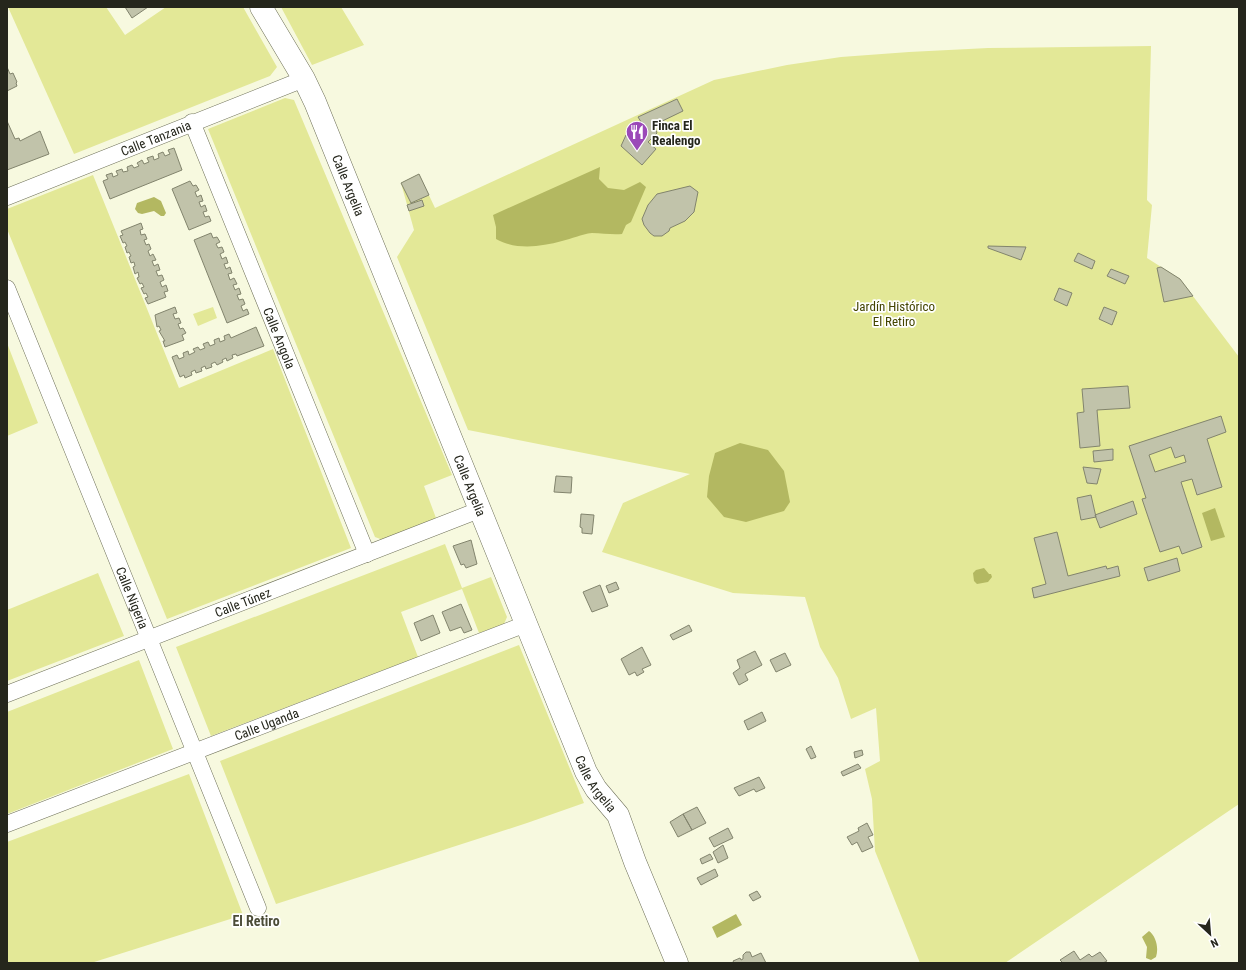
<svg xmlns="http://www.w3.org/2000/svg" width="1246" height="970" font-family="'Roboto Condensed',sans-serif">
<rect width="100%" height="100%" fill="#f7f9df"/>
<path fill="#e3e897" d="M 8,7 L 106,7 L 125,35 L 166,7 L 243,7 L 277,67 L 270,76 L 74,154 Z
M 281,7 L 341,7 L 364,45 L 312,65 Z
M 1151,46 L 1147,200 L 1152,205 L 1147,258 L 1180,279 L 1239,357 L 1239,804 L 1005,963 L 920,963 L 875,851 L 872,799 L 865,769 L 880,761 L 876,708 L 851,719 L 838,678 L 820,647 L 805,597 L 733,593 L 602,552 L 623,503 L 690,474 L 468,430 L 397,257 L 414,230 L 401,183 L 419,174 L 435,208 L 714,80 L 787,65 L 841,57 L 909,52 L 988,48 Z
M 285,98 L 294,100 L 452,475 L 424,486 L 436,518 L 383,540 L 375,537 L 208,129 Z
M 93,175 L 179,388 L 273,349 L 351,548 L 167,619 L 7,229 L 7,209 Z
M 213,307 L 217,318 L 198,326 L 193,314 Z
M 7,343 L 38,423 L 7,436 Z
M 445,544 L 462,588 L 491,577 L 507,617 L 504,624 L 479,633 L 462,589 L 401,612 L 418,657 L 211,736 L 176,647 Z
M 98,573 L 124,636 L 7,681 L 7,610 Z
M 519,645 L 584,803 L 527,823 L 276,904 L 220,761 Z
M 139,660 L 173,749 L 7,814 L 7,712 Z
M 189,774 L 243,915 L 91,963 L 7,963 L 7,842 Z"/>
<path fill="#b3b861" d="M 600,167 L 599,179 L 608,188 L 624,190 L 640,182 L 646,187 L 631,222 L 626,225 L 622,234 C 612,235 602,233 592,233 C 581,234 572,239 562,241 C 540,247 516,250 496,239 L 496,227 L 493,215 Z
M 154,197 L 161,201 L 166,213 L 164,216 L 161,216 L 154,211 L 142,214 L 138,213 L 135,209 L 137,203 Z
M 740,443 L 768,450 L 784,471 L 790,502 L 784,511 L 746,522 L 724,517 L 707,497 L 709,476 L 715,453 Z
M 1215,508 L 1225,537 L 1211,541 L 1202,513 Z
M 984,568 L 989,574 L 991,574 L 992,577 L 988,582 L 977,584 L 974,581 L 973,573 L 976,570 Z
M 736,914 L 742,925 L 717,938 L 712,927 Z
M 1149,931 C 1156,936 1159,948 1156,957 L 1151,960 L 1146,958 L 1147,947 L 1142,937 Z"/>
<path fill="#c1c3aa" stroke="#82846d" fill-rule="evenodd" d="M 125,7 L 148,7 L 132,18 Z
M 7,67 L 10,74 L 13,73 L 17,82 L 16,83 L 17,86 L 7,91 Z
M 677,99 L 683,111 L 654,125 L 657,133 L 648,142 L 656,149 L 642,165 L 621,146 L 626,135 L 643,125 L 638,117 Z
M 7,121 L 15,139 L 19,138 L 20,141 L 40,131 L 49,154 L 7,170 Z
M 174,148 L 182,170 L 110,199 L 103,181 L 108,179 L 106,175 L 112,173 L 113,177 L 118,175 L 116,171 L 122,169 L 123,172 L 128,171 L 127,167 L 132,165 L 134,168 L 139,166 L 137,163 L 142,160 L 144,164 L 149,162 L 147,158 L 153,156 L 154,160 L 159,158 L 158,154 L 163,152 L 165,156 L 170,154 L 168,150 Z
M 419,174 L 429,195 L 411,203 L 401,183 Z
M 190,181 L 193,186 L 196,185 L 199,190 L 195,192 L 197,197 L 201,195 L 203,201 L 199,202 L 201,207 L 205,205 L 207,211 L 203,212 L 205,217 L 209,216 L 211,221 L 189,230 L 172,189 Z
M 690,186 L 698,192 L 694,212 L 685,221 L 670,228 L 669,231 L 662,236 L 654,236 L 650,233 L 644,225 L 642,219 L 648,205 L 657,194 Z
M 422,200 L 424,206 L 409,211 L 407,205 Z
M 141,223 L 143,229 L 140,230 L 141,235 L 145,234 L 147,239 L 144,240 L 146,245 L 149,244 L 151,249 L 148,251 L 150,256 L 153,254 L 156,260 L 152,261 L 154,266 L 158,264 L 160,270 L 156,271 L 158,276 L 162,275 L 164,280 L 160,282 L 162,287 L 166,285 L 168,291 L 164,292 L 166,297 L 148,304 L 145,298 L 148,297 L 146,293 L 144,294 L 141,288 L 144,287 L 142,283 L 140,284 L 137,278 L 139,277 L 138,272 L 135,274 L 133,267 L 135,266 L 134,262 L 131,263 L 129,257 L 131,256 L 129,252 L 127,253 L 125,247 L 127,246 L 125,242 L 123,243 L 120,236 L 123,235 L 121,231 Z
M 211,233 L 213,238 L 217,237 L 220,242 L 216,244 L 218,248 L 222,247 L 224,252 L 220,254 L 222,259 L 226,257 L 228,263 L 224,264 L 226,269 L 230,267 L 232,273 L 228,274 L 230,280 L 234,278 L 237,284 L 233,285 L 235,290 L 239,288 L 241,294 L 237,295 L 239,300 L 243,299 L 245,304 L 241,306 L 243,311 L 247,309 L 249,314 L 227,323 L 194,240 Z
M 988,246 L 1026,247 L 1021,260 L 988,248 Z
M 1078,253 L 1095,261 L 1092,269 L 1074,261 Z
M 1161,267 L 1180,279 L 1193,296 L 1164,302 L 1157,268 Z
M 1111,269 L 1129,276 L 1125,284 L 1107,276 Z
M 1059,288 L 1072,293 L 1067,306 L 1054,300 Z
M 175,307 L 177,313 L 173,314 L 175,319 L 179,318 L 181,323 L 178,324 L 180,329 L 183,328 L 186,333 L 182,335 L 184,340 L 165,347 L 163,341 L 165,341 L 159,331 L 161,330 L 159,326 L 157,327 L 155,315 Z
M 1104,307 L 1117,312 L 1112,325 L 1099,319 Z
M 256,327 L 264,346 L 237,356 L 236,354 L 232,355 L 233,358 L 227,361 L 226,358 L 222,360 L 223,362 L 217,365 L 215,362 L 211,364 L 212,367 L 206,369 L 205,366 L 201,368 L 202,371 L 196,373 L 195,370 L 191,372 L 192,375 L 185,378 L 184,375 L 180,377 L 172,357 L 177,355 L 179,359 L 184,357 L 183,353 L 188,351 L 189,355 L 195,352 L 193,349 L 198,347 L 200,350 L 205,348 L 203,344 L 208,342 L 210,346 L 215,344 L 214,340 L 219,338 L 220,342 L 225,340 L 224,336 L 229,334 L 231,338 Z
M 1128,386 L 1130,408 L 1097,410 L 1100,446 L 1080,448 L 1077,413 L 1084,412 L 1082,389 Z
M 1221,416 L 1226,432 L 1207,439 L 1222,487 L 1197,495 L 1192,479 L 1181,482 L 1202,547 L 1182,554 L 1179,546 L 1160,552 L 1142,499 L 1146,498 L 1129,446 ZM 1171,447 L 1175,458 L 1184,455 L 1186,462 L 1155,472 L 1149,455 Z
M 1113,449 L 1113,460 L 1094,462 L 1093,451 Z
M 1083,467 L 1101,469 L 1097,484 L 1087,483 Z
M 556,476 L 572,477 L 571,493 L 554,492 Z
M 1091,495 L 1096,517 L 1081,520 L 1077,498 Z
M 1133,501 L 1137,514 L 1100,528 L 1095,515 Z
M 581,514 L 594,515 L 592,534 L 582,533 L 582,528 L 580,527 Z
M 1057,532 L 1068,576 L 1106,566 L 1107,569 L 1118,566 L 1120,576 L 1034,598 L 1032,588 L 1046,584 L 1034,538 Z
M 471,540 L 477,564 L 466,568 L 464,564 L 461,565 L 453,546 Z
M 1177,558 L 1180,571 L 1148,581 L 1144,568 Z
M 616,582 L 619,589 L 609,593 L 606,586 Z
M 600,585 L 608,606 L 592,612 L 583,592 Z
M 461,604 L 472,630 L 464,633 L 461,627 L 450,631 L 442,612 Z
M 433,615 L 440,633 L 421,641 L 414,623 Z
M 689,625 L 692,631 L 673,640 L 670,635 Z
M 642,647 L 651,665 L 642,669 L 644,672 L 637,676 L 635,672 L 629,675 L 621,659 Z
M 755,651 L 762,665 L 745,674 L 748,680 L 739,685 L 733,673 L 740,668 L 737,660 Z
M 785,653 L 791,665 L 776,672 L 770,660 Z
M 762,712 L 766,721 L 748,730 L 744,721 Z
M 811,746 L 816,757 L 811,759 L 806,749 Z
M 862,750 L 863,755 L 855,758 L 854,752 Z
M 858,764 L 861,768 L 843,776 L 841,772 Z
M 759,777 L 765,788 L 756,792 L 754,789 L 739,796 L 734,788 Z
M 697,807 L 706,823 L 692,830 L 683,814 Z
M 683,814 L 692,830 L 678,837 L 670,822 Z
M 867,823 L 873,835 L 868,837 L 873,847 L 862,852 L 857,842 L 852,845 L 847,837 L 859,831 L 858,828 Z
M 728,828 L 733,838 L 714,847 L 709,838 Z
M 723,845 L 728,858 L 718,863 L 713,852 Z
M 710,854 L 713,859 L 702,864 L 700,859 Z
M 715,869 L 718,876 L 701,885 L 697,878 Z
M 757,891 L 761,897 L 753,901 L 749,895 Z
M 1074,951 L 1080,960 L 1089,954 L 1092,957 L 1100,952 L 1107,961 L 1103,963 L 1063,963 L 1060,960 Z
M 746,952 L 750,952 L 752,957 L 761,953 L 766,963 L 734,963 L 733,961 L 740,958 L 741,960 L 743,959 L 743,955 Z"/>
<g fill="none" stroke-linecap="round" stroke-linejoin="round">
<g stroke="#6e7059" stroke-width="17">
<g id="street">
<path id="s1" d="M 192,122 L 367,554"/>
<path id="s2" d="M 7,197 L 304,79"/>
<path id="s3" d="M 7,288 L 258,908"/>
<path id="s4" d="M 7,694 L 479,510"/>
<path id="s5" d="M 7,824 L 526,624"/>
</g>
</g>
<g stroke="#6e7059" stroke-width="23">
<g id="secondary">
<path id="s6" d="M 261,7 L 304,79 L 315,102 L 586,772 L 596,789 L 618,815 L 635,862 L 677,963"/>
</g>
</g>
<use href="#street" stroke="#fff" stroke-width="16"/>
<use href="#secondary" stroke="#fff" stroke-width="22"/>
</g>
<defs>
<g id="restaurant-pin" transform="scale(1.15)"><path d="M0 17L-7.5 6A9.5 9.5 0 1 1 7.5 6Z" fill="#9b49b8" stroke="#fff"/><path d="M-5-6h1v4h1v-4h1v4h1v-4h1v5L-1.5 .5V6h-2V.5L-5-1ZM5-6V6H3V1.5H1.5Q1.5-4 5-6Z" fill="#fff"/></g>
</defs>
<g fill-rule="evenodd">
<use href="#restaurant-pin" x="637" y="132"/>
</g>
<g text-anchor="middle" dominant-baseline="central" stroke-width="3.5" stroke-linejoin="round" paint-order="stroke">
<g font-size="13" font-weight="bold" fill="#25261c" stroke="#fff" text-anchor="start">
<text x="652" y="125">Finca El<tspan x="652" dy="15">Realengo</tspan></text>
</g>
<g font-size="13" fill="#25261c" stroke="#fff">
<text stroke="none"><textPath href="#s2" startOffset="160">Calle Tanzania</textPath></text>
<text stroke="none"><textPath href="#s6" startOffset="199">Calle Argelia</textPath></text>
<text stroke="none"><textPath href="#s1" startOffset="233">Calle Angola</textPath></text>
<text stroke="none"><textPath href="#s6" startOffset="523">Calle Argelia</textPath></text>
<text stroke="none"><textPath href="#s3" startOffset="334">Calle Nigeria</textPath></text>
<text stroke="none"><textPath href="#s4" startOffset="253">Calle Túnez</textPath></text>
<text stroke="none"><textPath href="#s5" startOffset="278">Calle Uganda</textPath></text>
<text stroke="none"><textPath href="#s6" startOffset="847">Calle Argelia</textPath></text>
</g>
<g font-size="13" fill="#444500" stroke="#fff">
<text x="894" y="306">Jardín Histórico<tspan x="894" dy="15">El Retiro</tspan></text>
</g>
<g font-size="14" font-weight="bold" fill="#4b4c37" stroke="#fff">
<text x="256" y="921">El Retiro</text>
</g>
</g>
<rect width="1246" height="970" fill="none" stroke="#25261c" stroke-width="16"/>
<g transform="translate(1210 934) rotate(154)" stroke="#ffffff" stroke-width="3" paint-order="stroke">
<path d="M0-3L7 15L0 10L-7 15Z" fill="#25261c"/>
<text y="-6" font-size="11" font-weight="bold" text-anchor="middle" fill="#25261c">N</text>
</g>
</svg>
